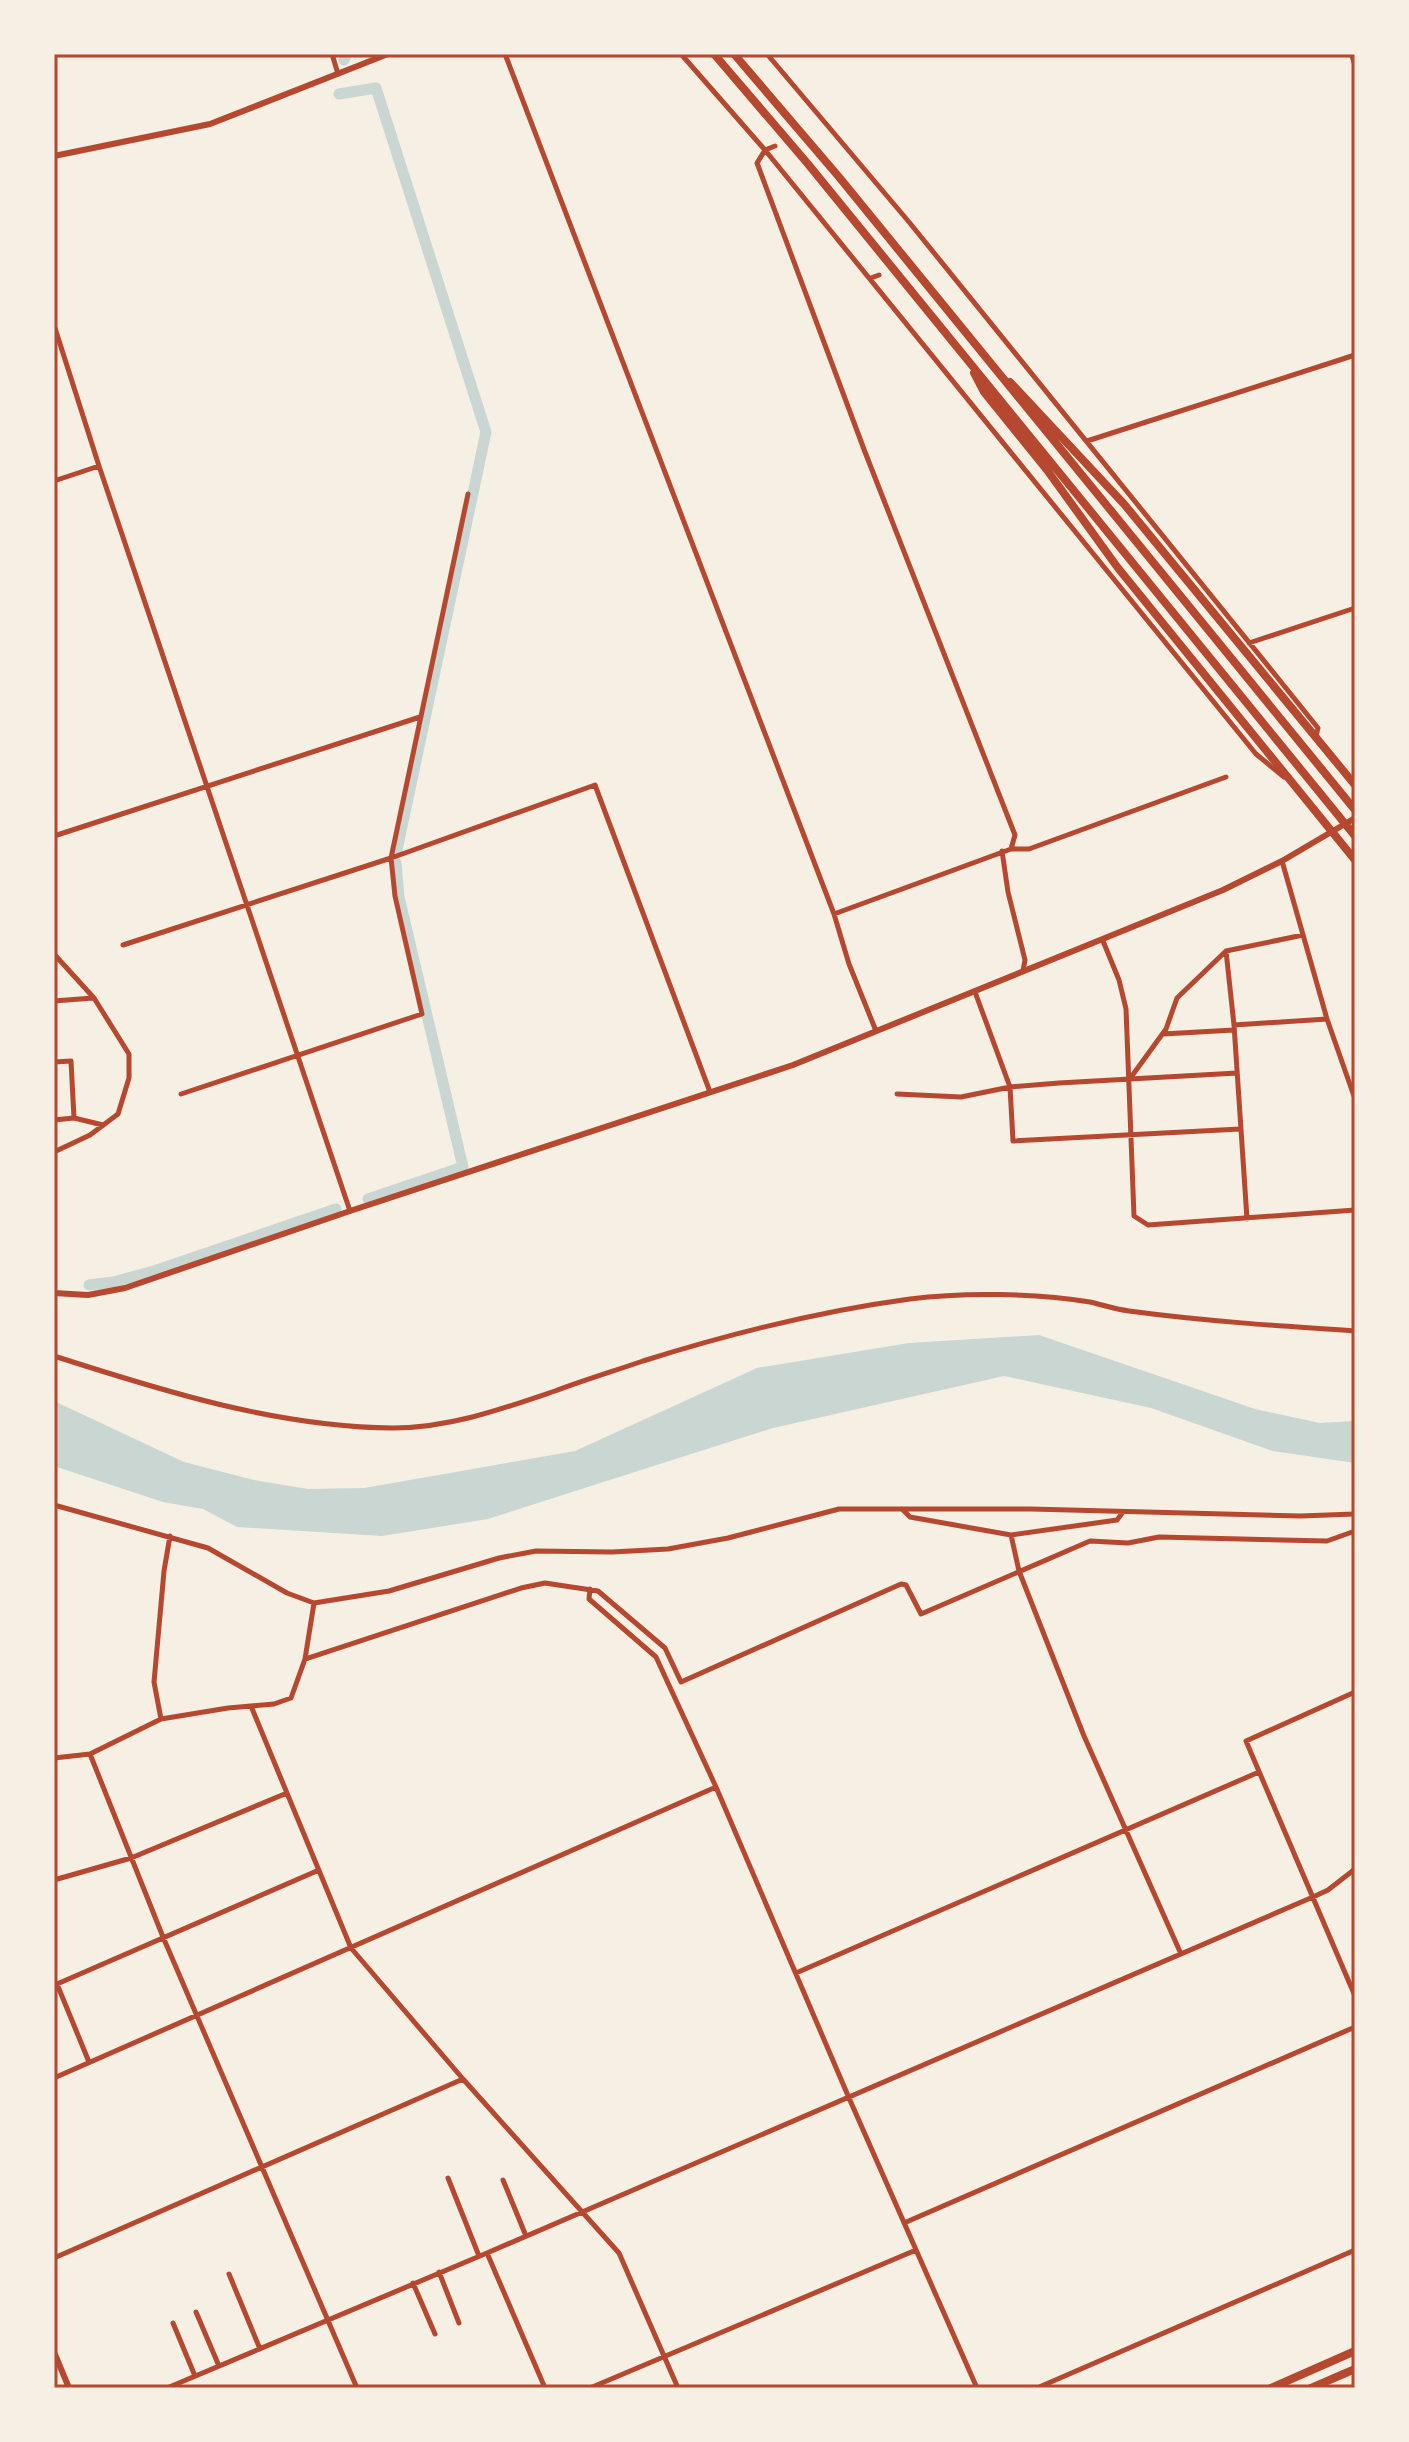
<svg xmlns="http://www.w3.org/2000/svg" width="1409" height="2442" font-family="Manrope,sans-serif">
<rect width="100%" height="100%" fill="#f6efe4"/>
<path fill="#c9d6d2" d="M 1039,1335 L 1255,1409 L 1320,1423 L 1355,1421 L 1355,1463 L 1273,1451 L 1151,1408 L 1004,1376 L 773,1428 L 488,1519 L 382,1536 L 237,1527 L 203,1509 L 163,1502 L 54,1466 L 54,1401 L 184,1462 L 254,1480 L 308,1489 L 364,1488 L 575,1451 L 757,1368 L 909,1343 Z"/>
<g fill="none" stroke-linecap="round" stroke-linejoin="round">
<path stroke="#c9d6d2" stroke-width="11" d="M 344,60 L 347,54
M 339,94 L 376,88 L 486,432 L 397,850
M 368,1199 L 463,1167 L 399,897 L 396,863
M 89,1285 L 113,1282 L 154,1271 L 336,1209"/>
<path stroke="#b5482f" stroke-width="5" d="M 332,54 L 338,74
M 505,54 L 834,914 L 849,964 L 876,1031
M 681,54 L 765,150 L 757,163 L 865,452 L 1015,835 L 1011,849 L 834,914
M 767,54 L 909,222 L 1277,677 L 1318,728 L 1316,736
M 775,146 L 765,150 L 1256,754 L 1284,777
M 871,278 L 879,275
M 54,325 L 99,466 L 54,481
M 1087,441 L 1355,355
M 99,466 L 350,1211
M 1249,643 L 1355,608
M 54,836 L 420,717
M 1011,849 L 1029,849 L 1226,777
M 1002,851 L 1008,892 L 1025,960 L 1023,971
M 1282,861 L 1327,1019 L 1355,1099
M 1103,941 L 1119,980 L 1126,1009 L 1134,1216 L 1148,1225 L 1355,1210
M 123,945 L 391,858 L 595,785 L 710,1092
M 1226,951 L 1234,1025 L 1247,1219
M 54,954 L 94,998 L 129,1054 L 129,1078 L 118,1114 L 90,1135 L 54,1152
M 975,992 L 1010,1087 L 1013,1141 L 1240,1129
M 54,1001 L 93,998
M 1234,1025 L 1327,1019
M 1163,1034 L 1234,1030
M 54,1062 L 71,1061 L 74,1118
M 1129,1080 L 1166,1029 L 1177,998 L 1226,951 L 1303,935
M 181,1094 L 422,1014 L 395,896 L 391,858 L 468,494
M 897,1094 L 961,1097 L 1010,1087 L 1059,1083 L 1237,1073
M 54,1120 L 74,1118 L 103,1125
M 54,1356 C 163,1391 277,1427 393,1428 C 449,1428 502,1409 555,1391 C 584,1380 614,1371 643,1361 C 729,1334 820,1311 910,1299 C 963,1292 1037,1293 1090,1302 C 1103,1305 1115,1309 1129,1311 C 1204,1321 1279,1326 1355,1331
M 54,1505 L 208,1548 L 287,1593 L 314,1603 L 389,1591 L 499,1558 L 536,1551 L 612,1552 L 668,1549 L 728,1538 L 839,1509 L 1031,1509 L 1300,1516 L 1355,1514
M 902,1509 L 910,1517 L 1011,1535 L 1019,1571 L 1084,1736 L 1181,1954
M 1011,1535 L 1117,1520 L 1123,1512
M 590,1589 L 589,1599 L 656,1657 L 716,1787 L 849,2098 L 977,2388
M 305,1659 L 521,1588 L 545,1583 L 598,1591 L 665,1648 L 681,1682 L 901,1584 L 906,1585 L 921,1614 L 1090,1541 L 1128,1543 L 1159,1537 L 1327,1541 L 1355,1531
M 1355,1692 L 1246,1741 L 1355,1996
M 251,1706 L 351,1948 L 463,2079 L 619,2253 L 678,2388
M 161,1719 L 154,1682 L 164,1571 L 170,1536
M 90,1754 L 163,1937 L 357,2388
M 54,1758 L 90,1754 L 161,1719 L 228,1708 L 274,1704 L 291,1698 L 305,1659 L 314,1603
M 54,1880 L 131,1858 L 287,1793
M 796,1973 L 1259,1772
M 89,2062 L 57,1984 L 319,1870
M 54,2078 L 716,1787
M 448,2178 L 479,2256
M 503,2180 L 526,2236
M 904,2223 L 1355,2027
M 487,2253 L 545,2388
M 54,2258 L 463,2079
M 439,2272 L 459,2323
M 229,2274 L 260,2349
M 413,2283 L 435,2334
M 196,2312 L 219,2366
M 173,2323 L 195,2376
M 167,2388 L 487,2253 L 1313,1897 L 1328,1890 L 1355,1869
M 590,2388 L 916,2250
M 1037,2388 L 1355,2250"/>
<path stroke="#b5482f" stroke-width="6" d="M 1352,54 L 1355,64
M 54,156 L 210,124 L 388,54
M 54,1293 L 88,1295 L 125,1288 L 350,1211 L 793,1065 L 1223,890 L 1282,861 L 1355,818
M 54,2352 L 69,2388"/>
<path stroke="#b5482f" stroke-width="8" d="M 714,54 L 808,164 L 1355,836
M 734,54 L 839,177 L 1355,810
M 974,373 L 984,392 L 1047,470 L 1118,568 L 1355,860
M 1010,382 L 1124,504 L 1355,785
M 1271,2388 L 1355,2351
M 1311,2388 L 1355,2369"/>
</g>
<rect width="1409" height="2442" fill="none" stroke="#f6efe4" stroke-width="112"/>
<rect x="56" y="56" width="1297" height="2330" fill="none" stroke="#b5482f" stroke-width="3"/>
</svg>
